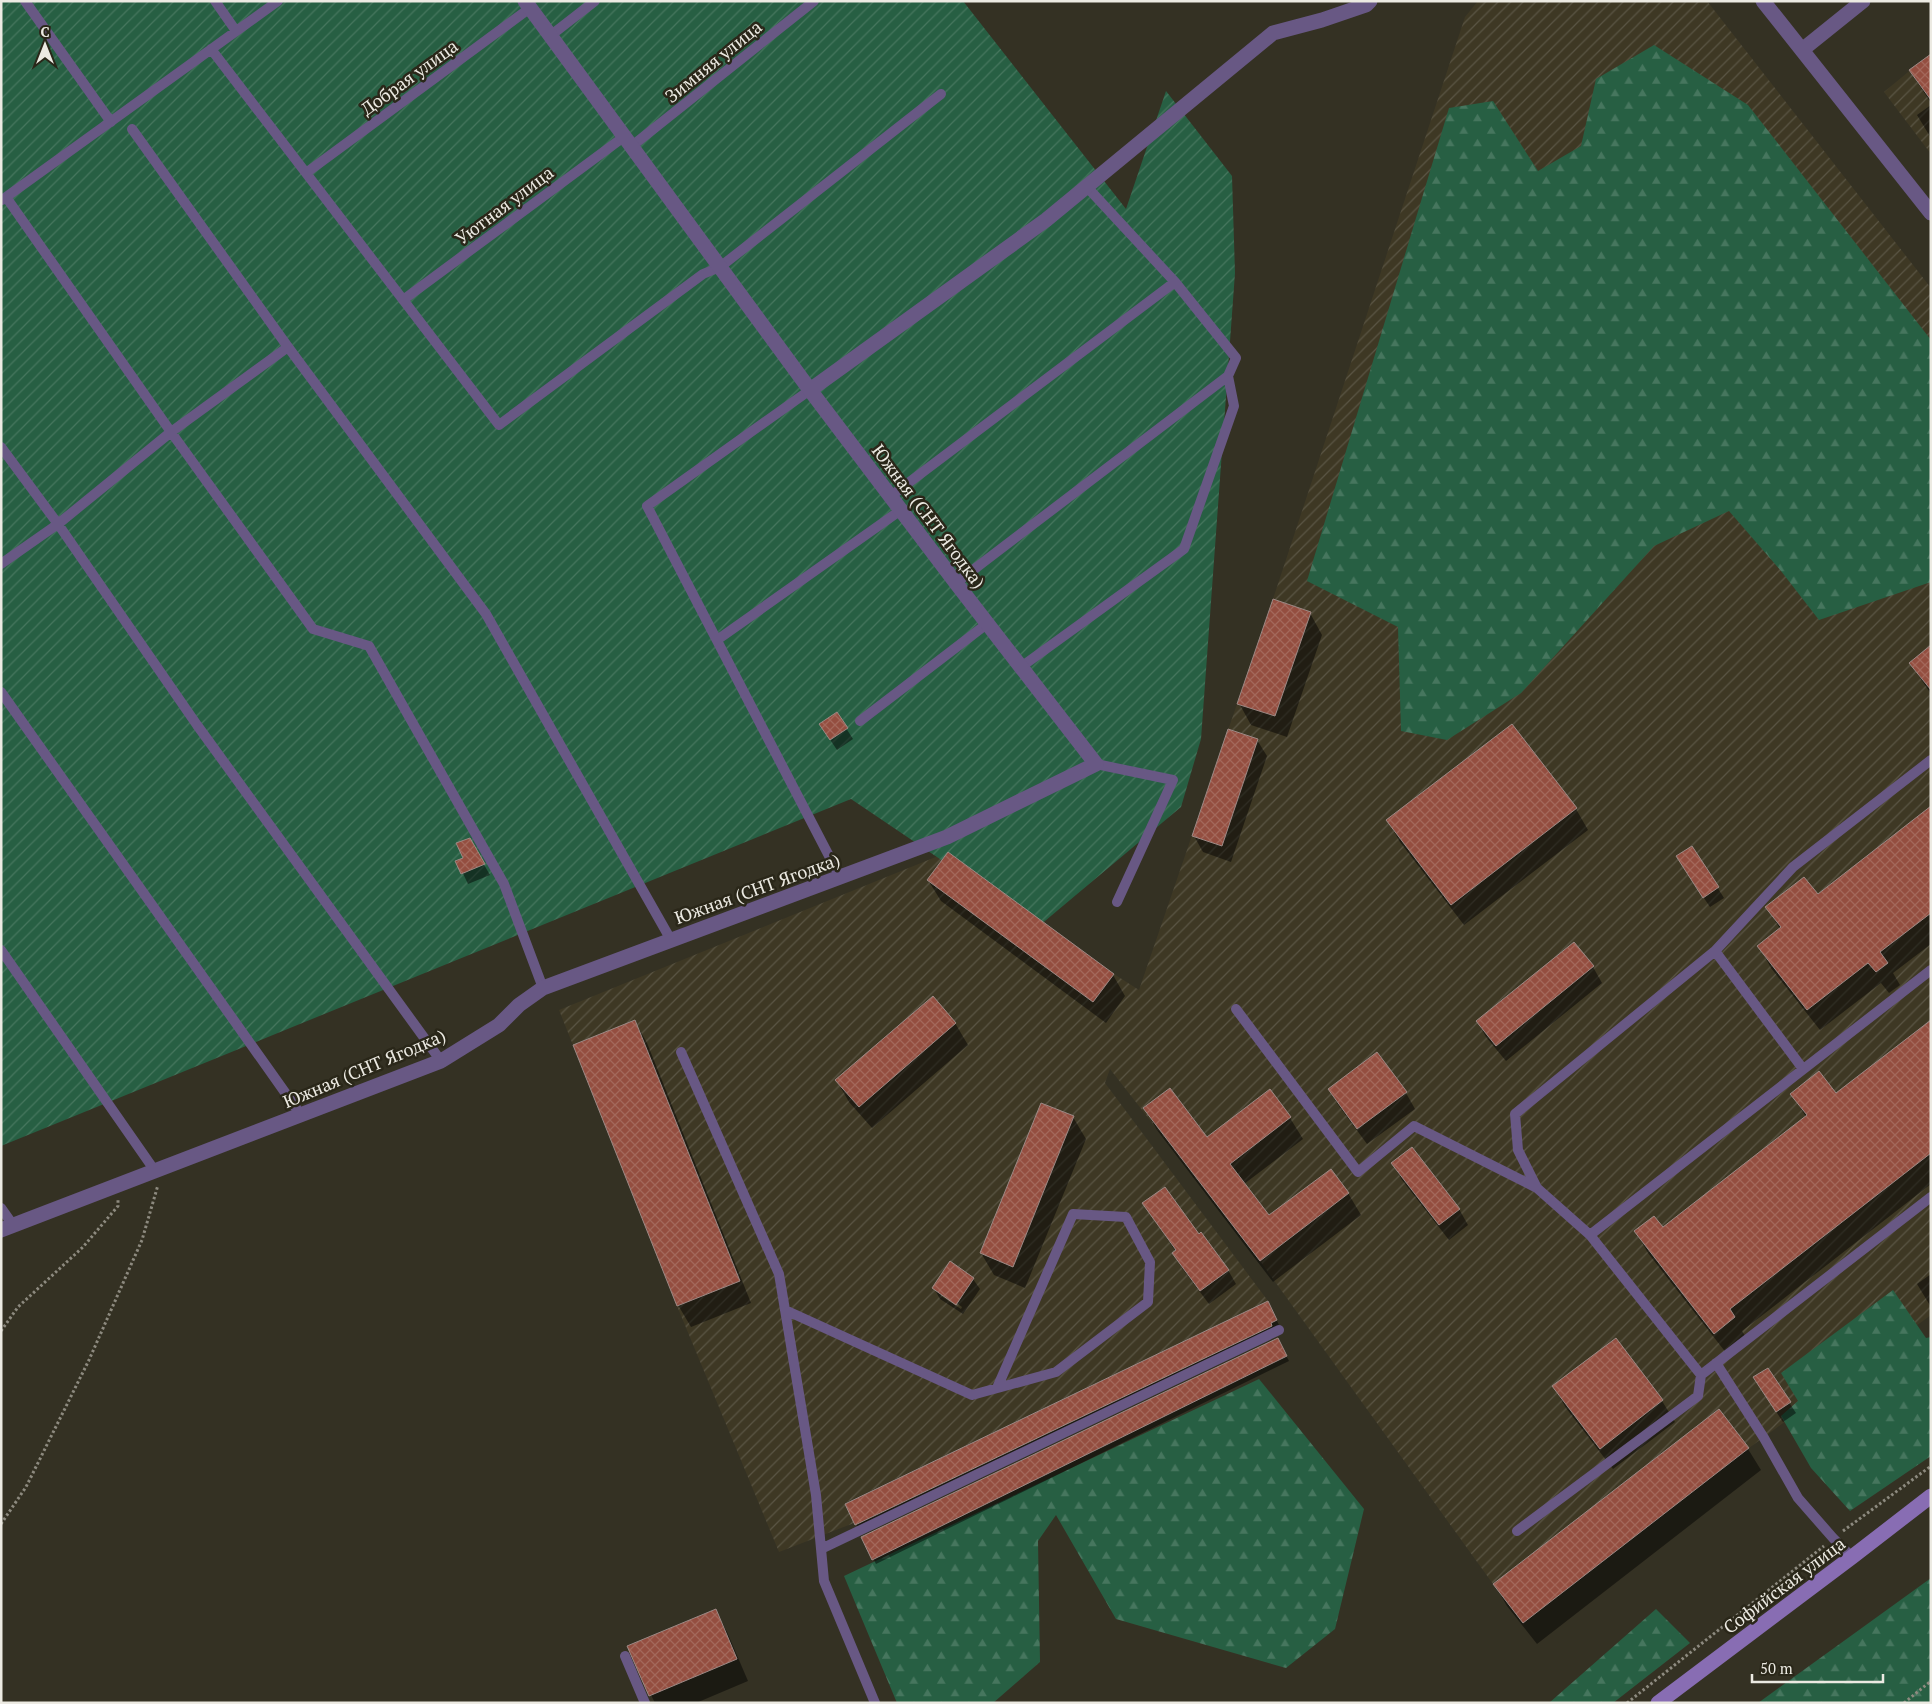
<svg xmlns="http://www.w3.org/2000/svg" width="1932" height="1704" font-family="'PT Serif',serif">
<defs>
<pattern id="industrial-furrows" width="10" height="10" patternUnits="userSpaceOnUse" patternTransform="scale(1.25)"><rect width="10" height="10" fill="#3e3824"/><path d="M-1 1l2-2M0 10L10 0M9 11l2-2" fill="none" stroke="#5a5544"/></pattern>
<pattern id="forest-firs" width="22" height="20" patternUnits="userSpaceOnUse" patternTransform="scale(1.25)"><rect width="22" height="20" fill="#275f43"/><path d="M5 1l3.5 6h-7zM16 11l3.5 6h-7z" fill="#46765e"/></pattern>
<pattern id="garden-furrows" width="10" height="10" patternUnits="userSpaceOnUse" patternTransform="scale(1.25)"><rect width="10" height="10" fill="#275f43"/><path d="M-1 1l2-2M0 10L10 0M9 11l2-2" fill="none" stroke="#46765e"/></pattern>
<pattern id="building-cross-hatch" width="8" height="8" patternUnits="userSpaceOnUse" patternTransform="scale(1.25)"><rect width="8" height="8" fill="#944e40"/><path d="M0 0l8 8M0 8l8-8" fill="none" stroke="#a3685b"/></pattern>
</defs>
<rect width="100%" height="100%" fill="#343123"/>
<path fill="url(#industrial-furrows)" d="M 1478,1 L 1707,1 L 1931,288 L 1931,1315 L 1749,1448 L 1523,1623 L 1493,1584 L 1260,1261 L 1110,1069 L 1105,1083 L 1268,1301 L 845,1503 L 854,1523 L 779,1552 L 677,1306 L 559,1010 L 948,852 L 1114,974 L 1139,990 L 1273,599 L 1465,17 Z
M 1931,53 L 1931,154 L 1884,92 Z"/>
<path fill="url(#forest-firs)" d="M 1654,45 L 1748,105 L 1931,340 L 1931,582 L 1819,620 L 1781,571 L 1729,511 L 1654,546 L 1521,693 L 1447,740 L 1401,731 L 1398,627 L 1307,581 L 1449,108 L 1493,101 L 1538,171 L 1581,146 L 1596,79 Z
M 1893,1290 L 1926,1338 L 1931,1337 L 1931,1456 L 1850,1511 L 1811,1468 L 1781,1416 L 1798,1401 L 1781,1373 Z
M 1259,1379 L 1364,1509 L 1335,1629 L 1286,1668 L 1116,1619 L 1056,1515 L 1038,1541 L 1040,1662 L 993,1703 L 897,1703 L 844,1576 Z
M 1931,1578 L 1931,1703 L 1758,1703 Z
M 1656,1609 L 1690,1643 L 1613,1703 L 1549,1703 Z"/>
<path fill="url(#garden-furrows)" d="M 1,1 L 963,1 L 1126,209 L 1166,91 L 1232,176 L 1235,273 L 1201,739 L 1181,807 L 1039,926 L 851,799 L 1,1146 Z"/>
<path fill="#0007" fill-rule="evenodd" d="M 1931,56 L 1931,103 L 1910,71 Z
M 1931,105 L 1931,138 L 1917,115 Z
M 1310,613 L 1322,635 L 1287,737 L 1251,725 L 1239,703 Z
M 1931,647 L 1931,694 L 1910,663 Z
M 837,714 L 853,739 L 837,750 L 827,735 Z
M 1512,726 L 1576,809 L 1588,830 L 1464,925 L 1400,842 L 1388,821 Z
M 1257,740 L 1267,756 L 1231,862 L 1203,852 L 1194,836 Z
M 1931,807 L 1931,944 L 1893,973 L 1900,985 L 1889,993 L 1881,983 L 1820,1030 L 1771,968 L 1759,946 L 1780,929 L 1767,907 L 1817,896 Z
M 469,839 L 490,875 L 468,884 L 457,861 L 464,858 Z
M 1692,847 L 1724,898 L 1710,907 L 1683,867 Z
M 928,880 L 1113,975 L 1125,996 L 1106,1023 L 941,901 Z
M 1574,944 L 1593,967 L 1602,983 L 1506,1061 L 1486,1037 L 1477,1021 Z
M 1931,1021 L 1931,1184 L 1742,1331 L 1747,1339 L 1727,1354 L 1648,1253 L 1636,1232 L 1662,1229 L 1806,1117 L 1792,1094 L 1836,1095 Z
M 635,1022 L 647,1043 L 751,1303 L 691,1327 L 678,1305 Z
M 955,1023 L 968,1045 L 872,1128 L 849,1102 L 837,1081 Z
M 1329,1090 L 1406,1093 L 1415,1109 L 1367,1144 L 1339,1106 Z
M 1270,1091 L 1290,1118 L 1303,1139 L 1244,1184 L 1269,1217 L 1348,1193 L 1361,1215 L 1273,1282 L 1157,1130 L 1145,1109 L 1207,1139 Z
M 1073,1117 L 1086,1139 L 1025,1288 L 994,1275 L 981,1253 Z
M 1393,1164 L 1459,1209 L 1468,1225 L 1449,1240 L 1402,1180 Z
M 1144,1204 L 1198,1236 L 1228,1270 L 1236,1284 L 1209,1304 L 1182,1268 L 1174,1253 L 1176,1252 Z
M 1931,1274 L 1931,1307 L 1917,1284 Z
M 973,1279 L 980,1289 L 963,1314 L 940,1299 L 934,1288 ZM 941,1292 L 962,1307 L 961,1309 L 941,1296 Z
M 1270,1307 L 1279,1325 L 859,1529 L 855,1522 Z
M 1615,1339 L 1662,1401 L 1675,1422 L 1613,1469 L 1566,1408 L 1554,1387 Z
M 1278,1340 L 1289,1361 L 876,1564 L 863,1538 Z
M 1767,1369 L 1796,1413 L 1783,1422 L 1754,1378 Z
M 1719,1411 L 1748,1449 L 1761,1470 L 1537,1644 L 1507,1606 L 1495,1585 Z
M 715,1610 L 727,1632 L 748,1681 L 696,1703 L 655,1703 L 651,1695 Z"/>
<path fill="url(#building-cross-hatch)" stroke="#9c8985" d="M 1931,54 L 1931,100 L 1909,70 Z
M 1273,599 L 1311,612 L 1275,716 L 1237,704 Z
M 1931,645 L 1931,690 L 1909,663 Z
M 837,712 L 848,728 L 830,740 L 819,724 Z
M 1512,724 L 1577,808 L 1451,905 L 1386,820 Z
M 1228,729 L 1258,739 L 1222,846 L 1192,836 Z
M 1931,806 L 1931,913 L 1880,952 L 1888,963 L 1876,972 L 1868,963 L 1807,1010 L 1757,946 L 1781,927 L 1765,907 L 1804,877 L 1818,894 Z
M 470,838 L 485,864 L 461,874 L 455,861 L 463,858 L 456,843 Z
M 1692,846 L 1719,887 L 1703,898 L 1676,856 Z
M 948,852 L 1114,974 L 1093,1002 L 927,880 Z
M 1574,942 L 1594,966 L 1496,1046 L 1476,1021 Z
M 933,996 L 956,1023 L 859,1107 L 835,1080 Z
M 635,1020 L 740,1281 L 677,1306 L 573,1045 Z
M 1931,1020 L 1931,1153 L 1730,1309 L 1735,1317 L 1714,1334 L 1634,1231 L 1654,1216 L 1663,1227 L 1807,1115 L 1790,1094 L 1819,1071 L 1836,1093 Z
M 1377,1052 L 1407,1092 L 1357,1129 L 1328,1089 Z
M 1170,1088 L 1207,1137 L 1270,1089 L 1291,1117 L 1230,1164 L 1269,1215 L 1331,1169 L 1349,1193 L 1260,1261 L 1143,1108 Z
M 1041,1103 L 1074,1116 L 1013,1267 L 980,1253 Z
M 1412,1147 L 1460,1209 L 1439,1225 L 1391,1163 Z
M 1165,1187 L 1199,1234 L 1201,1232 L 1229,1270 L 1200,1291 L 1172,1253 L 1176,1250 L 1142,1203 Z
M 950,1261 L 974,1278 L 956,1305 L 932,1288 Z
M 1268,1301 L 1277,1320 L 1271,1323 L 1272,1326 L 855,1525 L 854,1523 L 845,1504 Z
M 1278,1338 L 1287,1356 L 872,1560 L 861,1537 Z
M 1616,1338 L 1663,1400 L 1600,1449 L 1552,1386 Z
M 1768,1368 L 1791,1402 L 1776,1412 L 1753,1377 Z
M 1719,1409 L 1749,1448 L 1523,1623 L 1493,1584 Z
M 716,1609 L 737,1659 L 649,1696 L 627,1646 Z"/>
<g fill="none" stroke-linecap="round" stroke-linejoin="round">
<path stroke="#8d8a7f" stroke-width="3" stroke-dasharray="2.5 2.5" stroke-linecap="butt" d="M 1,1331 L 18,1307 L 83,1247 L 118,1206 L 118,1200
M 1,1524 L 26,1487 L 89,1360 L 142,1240 L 158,1185
M 1843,1531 L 1931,1466
M 1627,1703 L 1824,1546
M 1904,1703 L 1931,1681"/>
<path stroke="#685884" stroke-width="10" d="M 25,1 L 111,122
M 215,1 L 236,31
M 550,36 L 595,1
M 211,49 L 499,425 L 703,274 L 720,267 L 941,94
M 132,129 L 288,347 L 486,614 L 671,940
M 632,146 L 814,1
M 306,173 L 530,8
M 6,197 L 171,432 L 313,629 L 369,646 L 504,884 L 543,988
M 2,200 L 278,1
M 403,300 L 625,136
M 810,390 L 647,506 L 840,877
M 1,447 L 58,524 L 197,725 L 441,1061
M 891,496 L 1175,282
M 1,564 L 58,524 L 171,432 L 288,347
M 956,583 L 1228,376 L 1236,358 L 1175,282 L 1087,187
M 717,640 L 901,510
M 1021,667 L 1184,549 L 1234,406 L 1228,376
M 1,692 L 301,1115
M 860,721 L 988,623
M 1096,764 L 1173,780 L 1117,902
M 1,950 L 155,1171
M 1715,951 L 1793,867 L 1931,760
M 1931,970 L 1590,1235 L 1701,1375 L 1931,1197
M 1236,1009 L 1358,1172 L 1414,1126 L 1537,1188 L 1590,1235
M 681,1052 L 779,1274 L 816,1495 L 824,1581 L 875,1703
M 1537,1188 L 1518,1150 L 1515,1114 L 1715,951 L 1803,1069
M 1,1208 L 13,1225
M 785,1310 L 972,1395 L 1056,1372 L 1148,1302 L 1150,1262 L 1126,1217 L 1073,1214 L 997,1388
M 1716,1363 L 1764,1438 L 1798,1498 L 1833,1538 L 1852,1557
M 1517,1531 L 1698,1396 L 1701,1375
M 821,1549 L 1279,1330
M 625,1656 L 645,1703"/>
<path stroke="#685884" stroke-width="15" d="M 1763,1 L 1931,213
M 1802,50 L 1863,1
M 810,390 L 1046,220 L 1273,33 L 1322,20 L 1366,5 L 1370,1
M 1,1230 L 441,1061 L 499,1025 L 519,1005 L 543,988 L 947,837 L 1096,764 L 956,583 L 810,390 L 525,1"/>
<path stroke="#886db3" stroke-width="15" d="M 1658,1703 L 1852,1557 L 1931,1496"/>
</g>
<g text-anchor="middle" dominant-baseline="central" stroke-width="5" stroke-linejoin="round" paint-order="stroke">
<g font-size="18" fill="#eceae2" stroke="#2a2719">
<text transform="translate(713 61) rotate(-39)">Зимняя улица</text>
<text transform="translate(409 77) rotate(-36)">Добрая улица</text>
<text transform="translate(504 205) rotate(-37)">Уютная улица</text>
<text transform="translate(929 516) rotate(53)">Южная (СНТ Ягодка)</text>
<text transform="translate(757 888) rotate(-20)">Южная (СНТ Ягодка)</text>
<text transform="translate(364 1068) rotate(-23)">Южная (СНТ Ягодка)</text>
<text transform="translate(1784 1585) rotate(-37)">Софийская улица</text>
</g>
</g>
<rect width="1932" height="1704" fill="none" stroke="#eceae2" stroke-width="5"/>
<g transform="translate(45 45)" stroke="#2a2719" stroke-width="4" paint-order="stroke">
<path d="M0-4L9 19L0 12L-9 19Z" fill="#eceae2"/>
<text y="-8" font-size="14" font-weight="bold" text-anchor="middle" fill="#eceae2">С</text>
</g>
<path d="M1752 1674v8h131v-8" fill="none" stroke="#eceae2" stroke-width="2.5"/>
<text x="1760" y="1674" font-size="15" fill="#eceae2" stroke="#2a2719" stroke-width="4" paint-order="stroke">50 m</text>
</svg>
